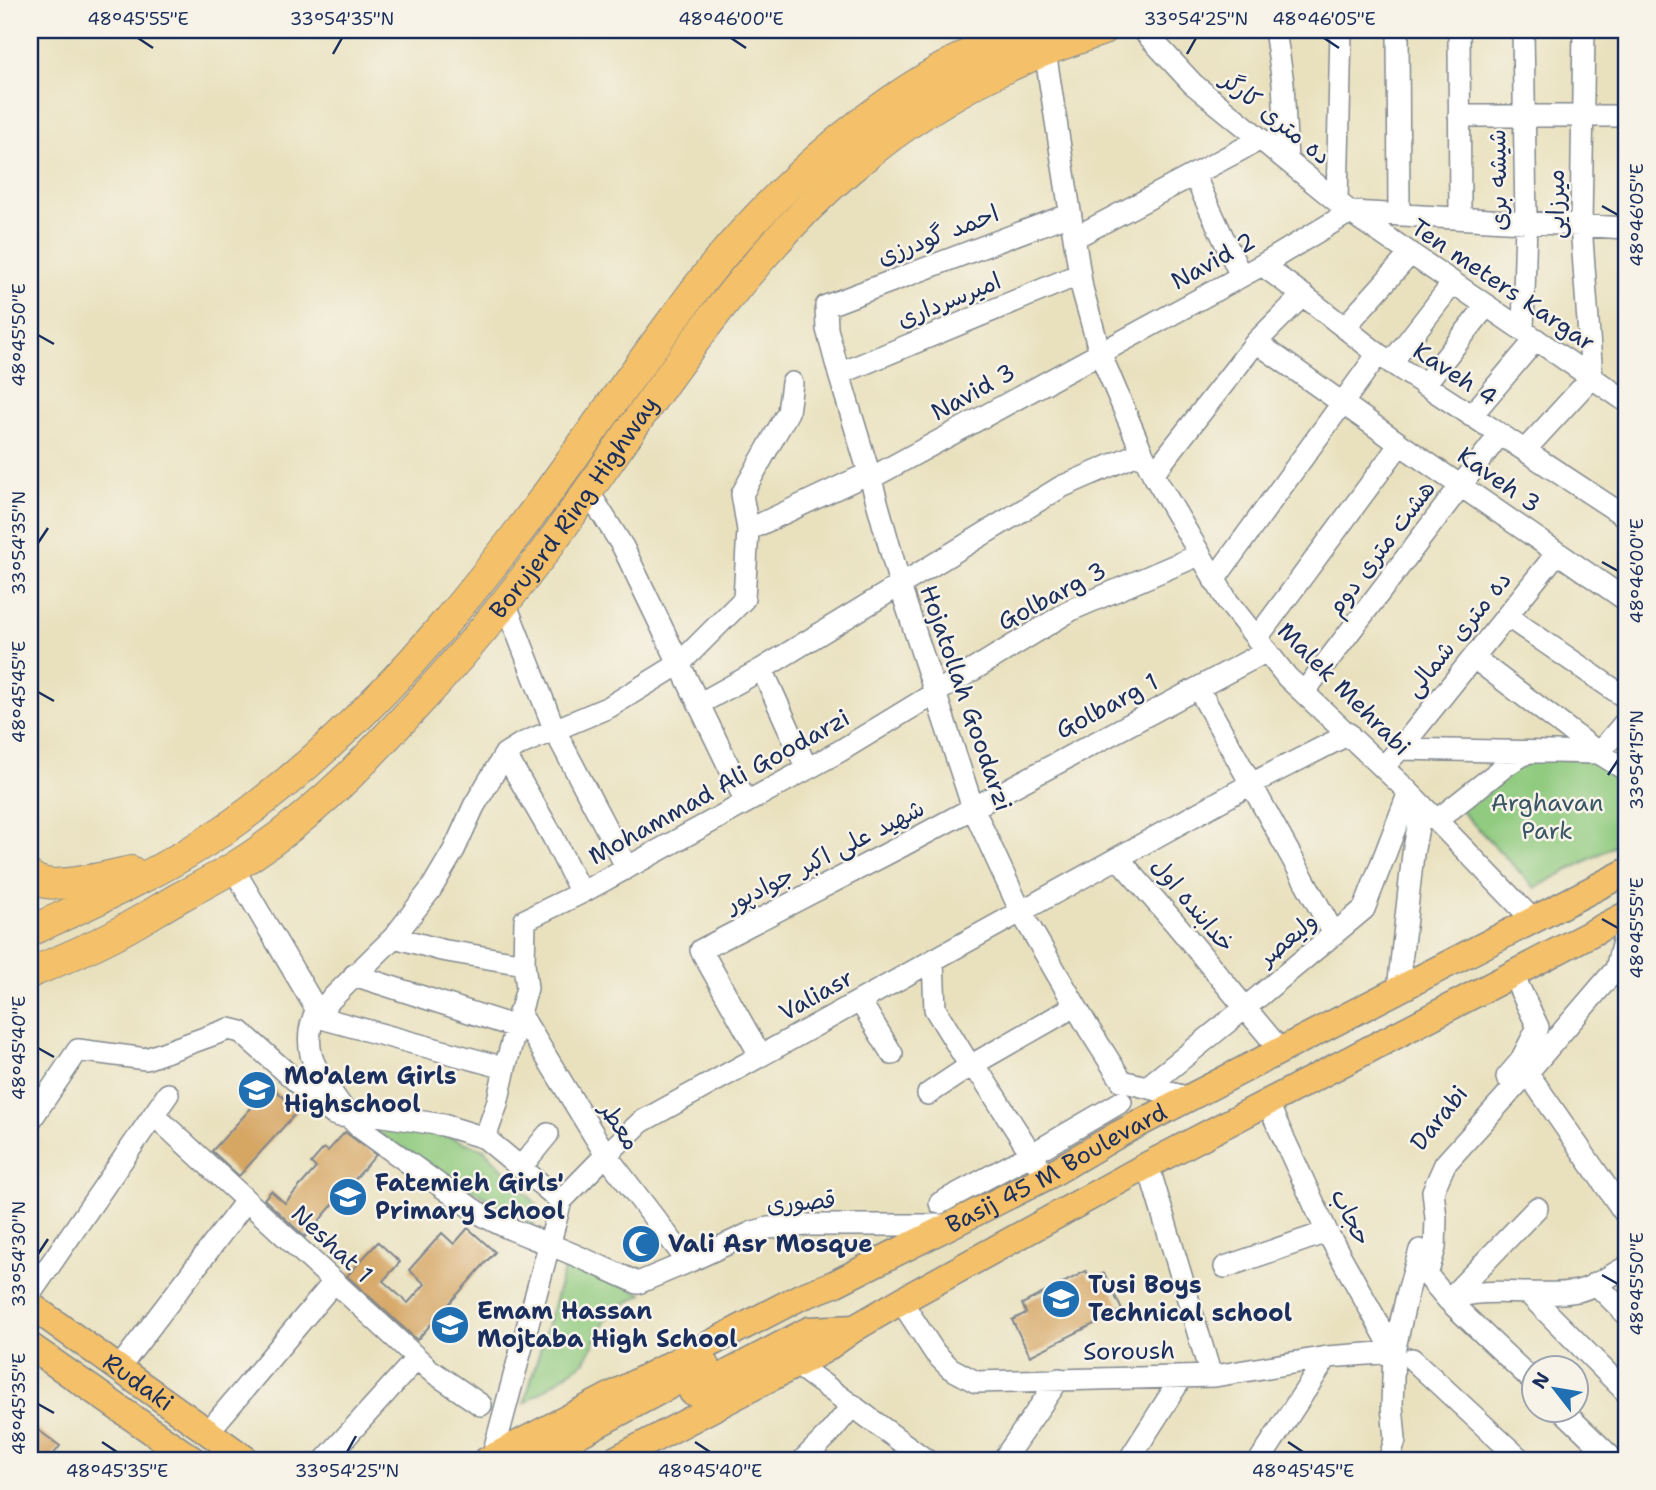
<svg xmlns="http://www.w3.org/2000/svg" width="1656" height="1490" font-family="'Shantell Sans','Playpen Sans Arabic',sans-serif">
<rect width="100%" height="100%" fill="#f7f3e8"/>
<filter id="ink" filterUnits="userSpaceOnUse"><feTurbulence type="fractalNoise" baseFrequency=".0143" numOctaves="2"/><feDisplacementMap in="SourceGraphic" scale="14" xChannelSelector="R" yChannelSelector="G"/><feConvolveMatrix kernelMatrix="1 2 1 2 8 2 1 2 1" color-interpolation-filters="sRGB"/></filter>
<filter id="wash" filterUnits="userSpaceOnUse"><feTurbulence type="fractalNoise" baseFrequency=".00686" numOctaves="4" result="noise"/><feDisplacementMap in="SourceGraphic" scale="28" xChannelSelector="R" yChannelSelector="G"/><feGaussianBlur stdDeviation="1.57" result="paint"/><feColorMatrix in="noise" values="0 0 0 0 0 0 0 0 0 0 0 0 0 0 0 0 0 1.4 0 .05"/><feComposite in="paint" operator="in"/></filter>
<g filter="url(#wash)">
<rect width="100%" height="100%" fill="#e9e1be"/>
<path fill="#91cb80" stroke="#567d6f" stroke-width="2" d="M 1547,757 L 1592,758 L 1626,774 L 1626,840 L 1535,888 L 1458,808 L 1514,768 Z
M 378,1123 L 422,1128 L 484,1149 L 540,1208 L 533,1226 L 376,1132 Z
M 567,1260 L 643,1294 L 610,1312 L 585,1361 L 524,1404 Z"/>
<g id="blocks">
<path fill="#d6a664" d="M 271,1086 L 298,1111 L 239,1176 L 212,1151 Z
M 345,1132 L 376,1155 L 305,1237 L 264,1199 L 271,1191 L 285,1203 L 316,1168 L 311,1163 L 324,1148 L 328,1151 Z
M 468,1228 L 495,1252 L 417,1340 L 347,1276 L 378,1242 L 400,1262 L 383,1281 L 408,1303 L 425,1284 L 409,1270 L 442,1233 L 454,1244 Z
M 1086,1271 L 1091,1280 L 1104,1273 L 1122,1310 L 1030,1356 L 1012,1320 L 1026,1313 L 1022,1304 Z
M 30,1424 L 60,1446 L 49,1460 L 30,1460 Z"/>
</g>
</g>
<g filter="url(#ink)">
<use href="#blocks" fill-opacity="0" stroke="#82888e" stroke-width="2"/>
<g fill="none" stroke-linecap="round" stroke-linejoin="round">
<g stroke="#82888e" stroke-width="24">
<path id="minor" d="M 1143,30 L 1193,84 L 1350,212 L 1626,401
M 1275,30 L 1283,83 L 1287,160
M 1398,30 L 1399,215
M 1459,30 L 1460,218
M 1045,51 L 1082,288 L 1100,353 L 1142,452 L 1153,474 L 1228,602 L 1287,677 L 1409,792 L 1533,920
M 1459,116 L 1626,116
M 1194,175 L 1241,276
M 1337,201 L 1341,30
M 1352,212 L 1626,228
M 1070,214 L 826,306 L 827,329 L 839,374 L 869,473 L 903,595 L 973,808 L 1021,912 L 1089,1029 L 1122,1081 L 1190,1098
M 1074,238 L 1261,139
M 1262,265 L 1303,295 L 1378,354 L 1626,517
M 1344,328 L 1411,253
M 1523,330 L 1526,222 L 1523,30
M 1256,342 L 1400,444 L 1626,600
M 1391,363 L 1453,283
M 839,374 L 1080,274
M 792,383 L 788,412 L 742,494 L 748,530 L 744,599 L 679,664 L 609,707 L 521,744 L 505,754 L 474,806 L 454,850 L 431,889 L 394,937 L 314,1016 C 309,1029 308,1040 311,1054 C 314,1070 346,1115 359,1127 L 470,1207 C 494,1224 521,1233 548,1244 C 579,1256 608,1270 638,1283 L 688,1262 L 753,1232 L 768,1228 L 808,1225 L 949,1225
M 1424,385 L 1487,305
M 1471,416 L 1536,339
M 1525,450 L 1592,377 L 1581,225 L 1584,30
M 1153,474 L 1256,342 L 1303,295
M 871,478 L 1262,265 L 1350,212
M 588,491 L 623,547 L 746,802
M 748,530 L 869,473
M 1214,580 L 1378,354
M 505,602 L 555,731 L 627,868
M 1507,616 L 1626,698
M 1257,638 L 1400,444
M 1474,658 L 1599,753 L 1626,770
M 762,669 L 807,769
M 1198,688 L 1334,934
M 1304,692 L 1500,434
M 699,704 L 762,669 L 1061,487 L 1142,452
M 1400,749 L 1557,553
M 505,754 L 553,837 L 581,893
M 1383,767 L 1400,749 L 1599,753 L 1626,721
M 1437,820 L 1508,764 L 1528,752
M 1118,858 L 1175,923 L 1281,1051
M 233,868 L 318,1012
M 394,937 L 441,950 L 524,964
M 933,961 L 935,1009 L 970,1066 L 983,1078 L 1046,1177
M 354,975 L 516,1027
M 1398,990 L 1413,854 L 1422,805
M 860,1001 L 892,1054
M 519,1012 L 606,1155 L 688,1262
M 314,1016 L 505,1068
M 760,1055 L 701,950 L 900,847 L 1267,651
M 1520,1062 L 1626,1215
M 1507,1077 L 1520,1062 L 1538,1027 L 1513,975
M 1147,1087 L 1245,1008 L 1364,909 L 1409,792
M 928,1094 L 970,1066 L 1075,1006
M 1267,1102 L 1327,1232 L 1394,1352
M 154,1115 L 430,1370 L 481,1405
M 30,1121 L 78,1050 L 146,1059 L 229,1029 L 241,1032 L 333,1114 C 345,1119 346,1114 357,1112 L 443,1125 L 485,1138 L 561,1201
M 485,1138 L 497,1104 L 505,1068 L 527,988 L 524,964 L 525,920 L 581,893 L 840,751 L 1073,609 L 1199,555
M 1148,1165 L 1211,1376
M 521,1167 L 548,1134
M 940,1203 L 1032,1154 L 1121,1102
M 1225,1267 L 1327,1232
M 1595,1283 L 1626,1314
M 1528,1293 L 1626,1392
M 30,1294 L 168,1094
M 1450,1298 L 1537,1208
M 1448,1300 C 1490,1284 1535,1299 1578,1291 C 1593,1288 1613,1274 1626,1267
M 901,1301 L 935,1353 L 950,1368 L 976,1382 L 1215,1376 L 1327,1357 L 1394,1352
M 1412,1359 L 1521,1460
M 797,1365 L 926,1460
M 119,1368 L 246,1201
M 1534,1382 L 1448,1300 L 1427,1275 L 1435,1248 L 1436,1218 L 1433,1191 L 1445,1164 L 1527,1073 L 1616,969 L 1626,929
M 1562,1410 L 1614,1460
M 208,1432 L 334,1282
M 492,1458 L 561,1201 L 606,1155 L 641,1122 L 1251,784 L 1349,734
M 325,1460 L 417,1358
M 803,1460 L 829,1434 L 853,1405
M 1003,1460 L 1059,1379
M 1129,1460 L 1182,1377
M 1260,1460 L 1327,1357
M 1389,1460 L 1395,1440 L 1392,1405 L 1394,1352 L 1407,1295 L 1420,1250"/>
</g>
<g stroke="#82888e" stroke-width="29">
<g id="major">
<path id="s1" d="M 30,1305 L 247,1460"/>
<path d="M 30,1346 L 193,1460"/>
<path d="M 692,1392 L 809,1330 L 855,1328"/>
<path id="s2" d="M 487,1460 L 800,1297 L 834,1284 L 1046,1177 L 1119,1134 L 1626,872"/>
<path d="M 531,1460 L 706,1366"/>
<path d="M 614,1460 L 824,1350 L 855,1328 L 901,1301 L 1148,1165 L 1626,915"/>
</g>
</g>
<g stroke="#82888e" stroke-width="32">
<g id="highway">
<path d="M 30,876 C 34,879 40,882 46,883 C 67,887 109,876 131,871"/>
<path d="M 30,931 C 96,901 164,871 224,830 C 299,778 376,704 435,635 C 472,592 508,547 541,502 C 587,439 631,375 678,313 C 694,291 711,269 729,248 C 809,157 908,75 1022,30"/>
<path id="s3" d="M 30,973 C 59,961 88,949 116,934 C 138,922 159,909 180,897 C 197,888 214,879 231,869 C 275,842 315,809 351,774 C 372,753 392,731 412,710 C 465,653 515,593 561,529 C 649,407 734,269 849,170 C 900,126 959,88 1021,61 C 1047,49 1076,40 1103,30"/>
</g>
</g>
<use href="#minor" stroke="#fff" stroke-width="21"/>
<use href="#major" stroke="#f4c16a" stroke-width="26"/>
<use href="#highway" stroke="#f4c16a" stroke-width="30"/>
</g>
</g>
<path fill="none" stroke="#1b2f5e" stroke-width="2.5" d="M 138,38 L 153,48M 731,38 L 746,48M 1324,38 L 1339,48M 333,54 L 342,38M 1187,54 L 1196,38M 1602,206 L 1618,215M 38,335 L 54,344M 38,543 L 48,528M 1602,562 L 1618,571M 38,692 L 54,701M 1608,775 L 1618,760M 1602,919 L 1618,928M 38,1048 L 54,1057M 38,1254 L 48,1239M 1602,1275 L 1618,1284M 38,1404 L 54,1413M 102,1442 L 117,1452M 695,1442 L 710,1452M 1288,1442 L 1303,1452M 347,1452 L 356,1436"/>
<defs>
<g id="school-disc" transform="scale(2.0125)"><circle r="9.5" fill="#1f6fb2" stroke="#f7f3e8"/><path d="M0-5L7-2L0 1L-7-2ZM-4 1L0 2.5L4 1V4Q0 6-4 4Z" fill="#fff"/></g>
<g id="mosque-disc" transform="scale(2.0125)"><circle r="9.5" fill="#1f6fb2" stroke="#f7f3e8"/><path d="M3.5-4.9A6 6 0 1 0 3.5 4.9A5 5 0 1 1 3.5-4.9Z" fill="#fff"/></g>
</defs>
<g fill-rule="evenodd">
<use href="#school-disc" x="257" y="1090"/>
<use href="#school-disc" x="348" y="1197"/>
<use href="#mosque-disc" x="641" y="1244"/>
<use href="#school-disc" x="1061" y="1299"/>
<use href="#school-disc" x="450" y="1325"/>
</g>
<g text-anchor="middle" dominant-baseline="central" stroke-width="5" stroke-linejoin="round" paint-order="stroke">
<g font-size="24" fill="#1b2f5e" stroke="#f7f3e8">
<text transform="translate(1276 118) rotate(39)">ده متری کارگر</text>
<text transform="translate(1498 180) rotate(-91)">شیشه بری</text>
<text transform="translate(1556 204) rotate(-90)">میرزایی</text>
<text transform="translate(938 235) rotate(-21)">احمد گودرزی</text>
<text transform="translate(1213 261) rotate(-29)">Navid 2</text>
<text transform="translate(1503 285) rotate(34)">Ten meters Kargar</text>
<text transform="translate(949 300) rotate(-22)">امیرسرداری</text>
<text transform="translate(1455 374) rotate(33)">Kaveh 4</text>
<text transform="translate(973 392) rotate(-29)">Navid 3</text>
<text transform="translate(1499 480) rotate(35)">Kaveh 3</text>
<text stroke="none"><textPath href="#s3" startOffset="728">Borujerd Ring Highway</textPath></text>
<text transform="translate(1381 548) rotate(-53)">هشت متری دوم</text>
<text transform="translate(1052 596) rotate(-28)">Golbarg 3</text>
<text transform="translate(1458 634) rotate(-51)">ده متری شمالی</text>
<text transform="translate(1344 689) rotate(45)">Malek Mehrabi</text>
<text transform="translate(966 698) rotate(71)">Hojatollah Goodarzi</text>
<text transform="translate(1107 706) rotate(-28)">Golbarg 1</text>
<text transform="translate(719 787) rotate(-29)">Mohammad Ali Goodarzi</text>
<text transform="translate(825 856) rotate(-27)">شهید علی اکبر جوادپور</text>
<text transform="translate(1193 905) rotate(50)">خدابنده اول</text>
<text transform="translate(1288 939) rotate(-40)">ولیعصر</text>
<text transform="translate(816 995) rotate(-29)">Valiasr</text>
<text transform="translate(1439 1118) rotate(-51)">Darabi</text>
<text transform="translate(620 1126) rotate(57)">معطر</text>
<text stroke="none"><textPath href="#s2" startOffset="640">Basij 45 M Boulevard</textPath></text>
<text transform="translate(801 1202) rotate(-4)">قصوری</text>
<text transform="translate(1351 1217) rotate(63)">حجاب</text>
<text transform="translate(332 1244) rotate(43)">Neshat 1</text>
<text transform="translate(1129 1351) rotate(-1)">Soroush</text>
<text stroke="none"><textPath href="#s1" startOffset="133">Rudaki</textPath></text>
</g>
<g font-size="24" fill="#385666" stroke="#f7f3e8">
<text x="1547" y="803">Arghavan<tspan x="1547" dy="28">Park</tspan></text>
</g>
<g font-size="24" font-weight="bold" fill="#1b2f5e" stroke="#f7f3e8" text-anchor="start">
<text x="284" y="1076">Mo'alem Girls<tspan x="284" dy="28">Highschool</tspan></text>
<text x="375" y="1183">Fatemieh Girls'<tspan x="375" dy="28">Primary School</tspan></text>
<text x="668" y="1244">Vali Asr Mosque</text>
<text x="1088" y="1285">Tusi Boys<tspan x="1088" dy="28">Technical school</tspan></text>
<text x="477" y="1311">Emam Hassan<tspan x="477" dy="28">Mojtaba High School</tspan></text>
</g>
</g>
<rect width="1656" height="1490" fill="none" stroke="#f7f3e8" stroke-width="77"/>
<g transform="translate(1555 1389) rotate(301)"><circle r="33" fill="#f7f3e8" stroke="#9fa5b1" stroke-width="2"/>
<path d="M0-5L12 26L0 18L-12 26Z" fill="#1f6fb2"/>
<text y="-10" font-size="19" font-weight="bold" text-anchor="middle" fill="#1b2f5e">N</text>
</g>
<rect x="38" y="38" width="1580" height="1414" fill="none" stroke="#1b2f5e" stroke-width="2.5"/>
<g font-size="18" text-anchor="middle" fill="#1b2f5e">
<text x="138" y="25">48°45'55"E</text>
<text x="342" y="25">33°54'35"N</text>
<text x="731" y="25">48°46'00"E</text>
<text x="1196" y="25">33°54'25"N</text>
<text x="1324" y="25">48°46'05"E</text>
<text transform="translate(1637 215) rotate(-90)" y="6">48°46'05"E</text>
<text transform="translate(19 335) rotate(-90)" y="6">48°45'50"E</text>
<text transform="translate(19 543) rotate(-90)" y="6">33°54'35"N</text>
<text transform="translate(1637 571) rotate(-90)" y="6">48°46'00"E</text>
<text transform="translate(19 692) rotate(-90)" y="6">48°45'45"E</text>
<text transform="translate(1637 760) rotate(-90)" y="6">33°54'15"N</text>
<text transform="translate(1637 928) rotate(-90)" y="6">48°45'55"E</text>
<text transform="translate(19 1048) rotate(-90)" y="6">48°45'40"E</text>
<text transform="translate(19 1254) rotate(-90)" y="6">33°54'30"N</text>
<text transform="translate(1637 1284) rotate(-90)" y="6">48°45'50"E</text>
<text transform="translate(19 1404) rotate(-90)" y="6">48°45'35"E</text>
<text x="117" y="1477">48°45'35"E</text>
<text x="347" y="1477">33°54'25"N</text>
<text x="710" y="1477">48°45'40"E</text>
<text x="1303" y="1477">48°45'45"E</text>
</g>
</svg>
